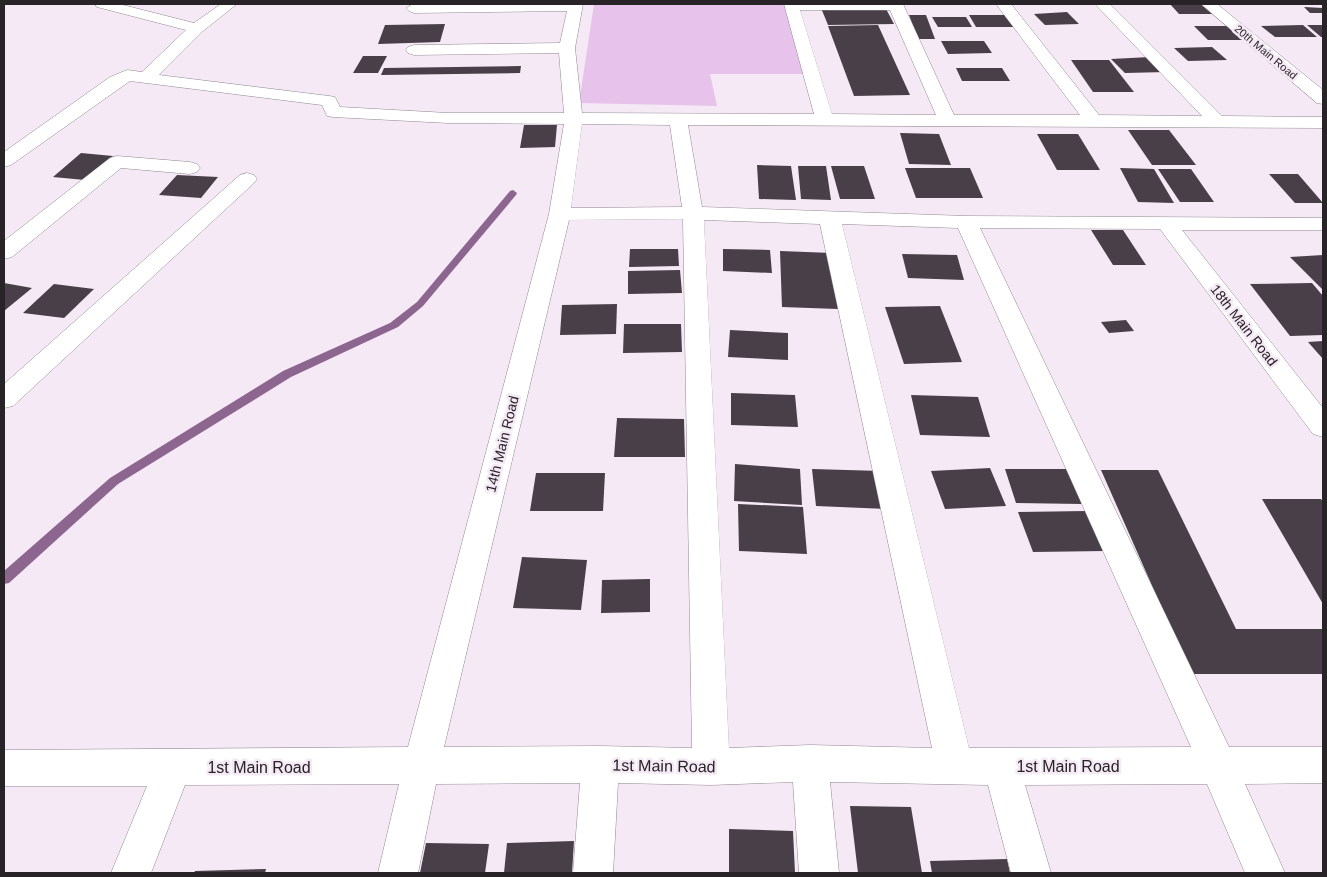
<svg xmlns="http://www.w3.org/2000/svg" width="1327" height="877" font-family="Helvetica,sans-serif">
<rect width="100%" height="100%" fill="#f4e9f5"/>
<path fill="#e7c2ea" d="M 594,4 L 784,4 L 806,74 L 710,74 L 717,106 L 579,103 Z"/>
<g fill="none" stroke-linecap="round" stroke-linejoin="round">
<path fill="#8c668f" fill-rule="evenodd" d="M 513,190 L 517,193 L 516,195 L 423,306 L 398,327 L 291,377 L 118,484 L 9,583 L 4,584 L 4,571 L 110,478 L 283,371 L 390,323 L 417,302 L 510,191 Z"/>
</g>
<path fill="#483f48" d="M 1170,4 L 1203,4 L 1213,14 L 1179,14 Z
M 885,7 L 894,24 L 828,25 L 821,8 Z
M 1304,7 L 1323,8 L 1323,13 L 1310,13 Z
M 1067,12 L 1079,24 L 1045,25 L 1034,14 Z
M 909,15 L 926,15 L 935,39 L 918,39 Z
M 969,15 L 1008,15 L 1016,27 L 976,27 Z
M 932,17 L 966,17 L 972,27 L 938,27 Z
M 445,24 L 440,42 L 378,44 L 385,25 Z
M 878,25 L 910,95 L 854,96 L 828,26 Z
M 1303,25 L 1317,37 L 1275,37 L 1261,26 Z
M 1307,25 L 1323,25 L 1323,37 L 1321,37 Z
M 1194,26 L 1230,26 L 1245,40 L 1208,40 Z
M 941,41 L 984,41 L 992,53 L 948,54 Z
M 1212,47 L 1227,60 L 1188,61 L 1174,48 Z
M 363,56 L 387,56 L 378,73 L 353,73 Z
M 1150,57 L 1166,72 L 1125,73 L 1111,59 Z
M 1071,60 L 1109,60 L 1134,92 L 1093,92 Z
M 521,66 L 520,73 L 381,75 L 384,68 Z
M 956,68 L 1002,68 L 1010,81 L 962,81 Z
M 524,125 L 557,125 L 555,147 L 520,148 Z
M 1128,130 L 1169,130 L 1196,165 L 1152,165 Z
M 900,133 L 939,134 L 951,165 L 909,164 Z
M 1037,134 L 1078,134 L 1100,170 L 1057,170 Z
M 81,153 L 113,156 L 85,180 L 53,177 Z
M 757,165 L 791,166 L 796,200 L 759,199 Z
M 798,166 L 826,166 L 831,200 L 801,199 Z
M 831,166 L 864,166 L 875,199 L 840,199 Z
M 905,168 L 970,168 L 983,198 L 916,198 Z
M 1120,168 L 1154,169 L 1174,203 L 1138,202 Z
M 1158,169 L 1191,169 L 1214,202 L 1180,202 Z
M 1269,174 L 1298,174 L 1323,203 L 1295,203 Z
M 177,175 L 218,177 L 201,198 L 159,195 Z
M 1091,230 L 1123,230 L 1146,265 L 1113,265 Z
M 630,249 L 678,249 L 679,266 L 629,267 Z
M 723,249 L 770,250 L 772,273 L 723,271 Z
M 780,251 L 832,253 L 838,309 L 782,307 Z
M 902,254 L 957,255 L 964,280 L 908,278 Z
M 1323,255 L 1323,290 L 1290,257 Z
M 680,270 L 682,293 L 628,294 L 628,271 Z
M 4,283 L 32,288 L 4,311 Z
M 1312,283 L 1323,296 L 1323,335 L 1290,336 L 1250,284 Z
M 54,284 L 94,289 L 64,318 L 23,313 Z
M 617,304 L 616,334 L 560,335 L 562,305 Z
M 940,306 L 962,362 L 904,364 L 885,307 Z
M 1126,320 L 1134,331 L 1109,333 L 1101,322 Z
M 624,324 L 681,324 L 682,352 L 623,353 Z
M 730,330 L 788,333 L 788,360 L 728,357 Z
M 1323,341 L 1323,359 L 1308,342 Z
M 731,393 L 795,395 L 798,427 L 731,425 Z
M 911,395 L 978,397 L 990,437 L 920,435 Z
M 617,418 L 684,419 L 685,457 L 614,457 Z
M 735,464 L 800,469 L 802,505 L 734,501 Z
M 990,468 L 1006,506 L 945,509 L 931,471 Z
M 812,469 L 881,471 L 887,509 L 816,506 Z
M 1005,469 L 1069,469 L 1082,504 L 1016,503 Z
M 1101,470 L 1158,470 L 1236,629 L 1323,629 L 1323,674 L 1191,674 Z
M 536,473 L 605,473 L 603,511 L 530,511 Z
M 1262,499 L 1321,499 L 1323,502 L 1323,604 Z
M 738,504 L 803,507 L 807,554 L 739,551 Z
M 1087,511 L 1105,551 L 1033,552 L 1018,512 Z
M 522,557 L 587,560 L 581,610 L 513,608 Z
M 650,579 L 650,612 L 601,613 L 602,580 Z
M 850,806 L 911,807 L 922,873 L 858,873 Z
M 729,829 L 793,831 L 795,873 L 729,873 Z
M 574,841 L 572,873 L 504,873 L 507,843 Z
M 426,843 L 489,844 L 485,873 L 420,873 Z
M 1007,859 L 1010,873 L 932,873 L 930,861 Z
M 266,869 L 265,873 L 194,873 L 195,871 Z"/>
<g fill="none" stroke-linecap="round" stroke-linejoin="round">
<g stroke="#928893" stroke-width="1">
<path id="minor" d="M 95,4 L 119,4 L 194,23 L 221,4 L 237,4 L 203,31 L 159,75 L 329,96 L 335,97 L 340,107 L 448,113 L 564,113 L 559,53 L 414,55 L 408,53 L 406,50 L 408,47 L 414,45 L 560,43 L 567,11 L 414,13 L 409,11 L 406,8 L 413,4 L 583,4 L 575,48 L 582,113 L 814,114 L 784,4 L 903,4 L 954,115 L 1080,115 L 996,4 L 1011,4 L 1099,115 L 1202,116 L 1095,4 L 1110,4 L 1222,116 L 1323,117 L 1323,128 L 688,125 L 702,207 L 966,216 L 1323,218 L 1323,230 L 1182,230 L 1323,408 L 1323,437 L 1313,434 L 1160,229 L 980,228 L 1229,747 L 1323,747 L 1323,783 L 1245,784 L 1285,873 L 1245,873 L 1207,784 L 1025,785 L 1051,873 L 1011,873 L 988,785 L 830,782 L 839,873 L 799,873 L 793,782 L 711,785 L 618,783 L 613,873 L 573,873 L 580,783 L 436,784 L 418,873 L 378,873 L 399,784 L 185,785 L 151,873 L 111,873 L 147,786 L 4,786 L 4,750 L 408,747 L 549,214 L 564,124 L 448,123 L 333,117 L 327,116 L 322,105 L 130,81 L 11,165 L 4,167 L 4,152 L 110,77 L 127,70 L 142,72 L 186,30 L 97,7 ZM 800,10 L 890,10 L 936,115 L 832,114 ZM 582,124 L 670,125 L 682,207 L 571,208 ZM 683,219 L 692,748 L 600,746 L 444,747 L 569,220 ZM 704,220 L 820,224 L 932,748 L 810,745 L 729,748 ZM 842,224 L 958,228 L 1191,747 L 969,748 Z
M 1201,4 L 1217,4 L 1323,90 L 1323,104 L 1317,103 Z
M 117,156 L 190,162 L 197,164 L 200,168 L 197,172 L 190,174 L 121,168 L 12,257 L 4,259 L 4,241 L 110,158 Z
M 247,173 L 254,175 L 257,179 L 254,183 L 13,406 L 4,408 L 4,384 L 240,175 Z"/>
</g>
<use href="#minor" fill="#fff" fill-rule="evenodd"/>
</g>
<g text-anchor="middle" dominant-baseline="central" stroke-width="5" stroke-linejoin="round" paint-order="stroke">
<g font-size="11" fill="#272327" stroke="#f4e9f5">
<text transform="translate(1266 52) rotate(40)">20th Main Road</text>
</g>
<g font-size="14" fill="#272327" stroke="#f4e9f5">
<text transform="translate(1244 325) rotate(52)">18th Main Road</text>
<text transform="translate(502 444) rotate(-76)">14th Main Road</text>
</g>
<g font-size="16" fill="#272327" stroke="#f4e9f5">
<text transform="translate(664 766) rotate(1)">1st Main Road</text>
<text x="1068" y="766">1st Main Road</text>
<text x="259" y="767">1st Main Road</text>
</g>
</g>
<rect width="1327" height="877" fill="none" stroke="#272327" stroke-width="10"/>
</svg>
